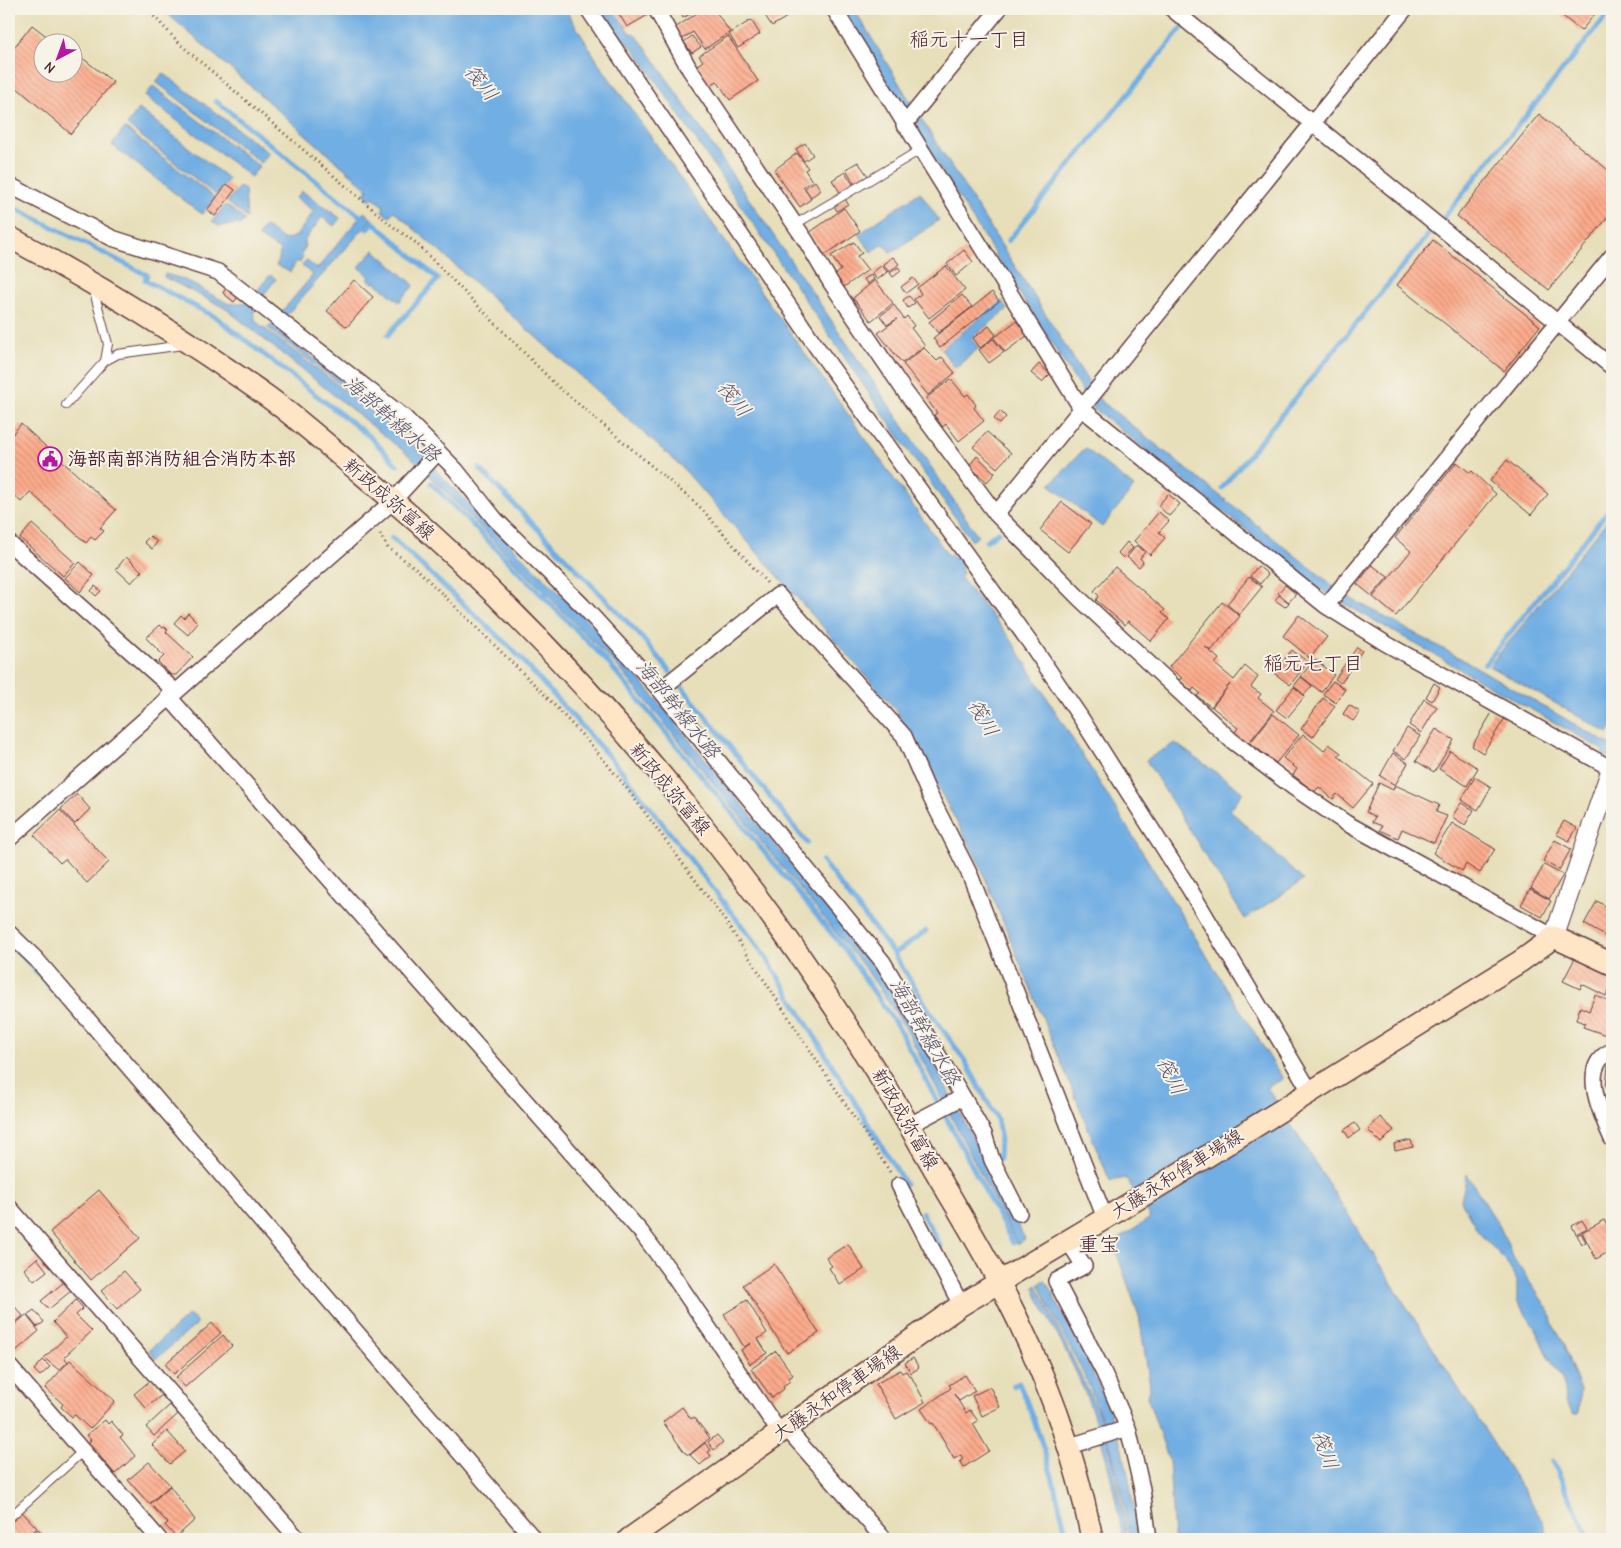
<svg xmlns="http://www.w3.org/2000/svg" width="1621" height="1548" font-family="'Comic Neue','Klee One',sans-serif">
<defs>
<pattern id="building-back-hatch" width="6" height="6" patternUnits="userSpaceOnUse" patternTransform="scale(1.25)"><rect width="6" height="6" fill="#fdac8c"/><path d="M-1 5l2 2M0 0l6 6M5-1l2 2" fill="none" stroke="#cf8b73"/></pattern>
</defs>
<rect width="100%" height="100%" fill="#f7f3e8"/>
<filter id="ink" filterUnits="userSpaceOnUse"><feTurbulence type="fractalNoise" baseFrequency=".02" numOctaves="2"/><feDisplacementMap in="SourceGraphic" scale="10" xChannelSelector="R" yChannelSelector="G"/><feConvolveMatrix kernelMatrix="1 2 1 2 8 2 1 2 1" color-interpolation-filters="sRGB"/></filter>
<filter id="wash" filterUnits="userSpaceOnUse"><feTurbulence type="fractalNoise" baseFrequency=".0096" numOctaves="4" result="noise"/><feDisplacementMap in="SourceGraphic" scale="20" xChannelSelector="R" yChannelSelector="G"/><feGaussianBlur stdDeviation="1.12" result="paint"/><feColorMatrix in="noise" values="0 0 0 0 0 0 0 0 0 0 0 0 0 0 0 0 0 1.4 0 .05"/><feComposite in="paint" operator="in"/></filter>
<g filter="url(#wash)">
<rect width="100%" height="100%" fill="#e7dfba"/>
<path fill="#71aee3" stroke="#5e6687" d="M 162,9 L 565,9 L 602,68 L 948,555 L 951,554 L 954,559 L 957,557 L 963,566 L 961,568 L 963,574 L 960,577 L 1010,638 L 1283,1079 L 1267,1087 L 1542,1520 L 1550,1539 L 1174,1539 L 1169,1461 L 1147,1396 L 1150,1386 L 1139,1316 L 1113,1243 L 1150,1218 L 1126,1178 L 1110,1181 L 978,861 L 896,710 L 681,466 L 394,211 L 389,217 L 382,211 L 384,207 L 373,197 L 370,200 L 364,194 L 368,189 Z
M 601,9 L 612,9 L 630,32 L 637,36 L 644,45 L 978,536 L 972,541 L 909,452 L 634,49 L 621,38 Z
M 843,9 L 854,9 L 911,103 L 1100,400 L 1346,596 L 1471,664 L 1612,746 L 1612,761 L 1605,756 L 1601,749 L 1324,592 L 1092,407 L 914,127 Z
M 163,73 L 269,153 L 261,163 L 156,82 Z
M 153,86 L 259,166 L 251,177 L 145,96 Z
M 139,109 L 229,179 L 216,195 L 127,125 Z
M 125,128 L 215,198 L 202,214 L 112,145 Z
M 240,186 L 245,190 L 247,218 L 227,202 Z
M 302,191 L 340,218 L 334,226 L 322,217 L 304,241 L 305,248 L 301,255 L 303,257 L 300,263 L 297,261 L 290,272 L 276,265 L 279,260 L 280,250 L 258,236 L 264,226 L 285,240 L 296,236 L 314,211 L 296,198 Z
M 920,192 L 939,220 L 891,253 L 884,244 L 871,252 L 859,234 Z
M 226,205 L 245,220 L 241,224 L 218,226 L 212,221 Z
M 364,212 L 372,219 L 275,328 L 387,414 L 383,420 L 423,453 L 441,476 L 610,643 L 875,966 L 914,1025 L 1025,1239 L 1017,1244 L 905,1027 L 868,972 L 619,668 L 411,457 L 225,308 L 164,277 L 165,274 L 183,279 L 229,304 L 248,302 L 270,275 L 276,279 L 254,307 L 255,321 L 377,416 L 378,414 L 268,328 L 313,275 L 302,266 L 306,260 L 317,269 Z
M 374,250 L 414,285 L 399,302 L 375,282 L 374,284 L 368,279 L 370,277 L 359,267 Z
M 1002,301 L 1008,309 L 971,338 L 979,348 L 955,368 L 941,349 Z
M 1085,448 L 1134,487 L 1102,527 L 1050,485 Z
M 1612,515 L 1612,727 L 1608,733 L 1489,666 Z
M 1175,743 L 1243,792 L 1230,810 L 1303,880 L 1245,919 L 1146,760 Z
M 1467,1174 L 1500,1227 L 1514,1259 L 1550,1312 L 1553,1325 L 1562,1340 L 1580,1390 L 1578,1414 L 1574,1414 L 1565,1401 L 1563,1379 L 1546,1353 L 1535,1328 L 1517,1301 L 1517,1281 L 1506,1261 L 1479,1233 L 1461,1201 Z
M 1045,1280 C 1074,1335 1106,1390 1122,1450 C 1130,1479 1134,1509 1139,1539 L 1130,1539 C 1121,1487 1111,1437 1090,1388 C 1074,1352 1054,1319 1039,1284 Z
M 1037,1285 L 1097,1409 L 1111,1451 L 1128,1539 L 1123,1539 C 1114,1489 1104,1438 1084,1390 C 1070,1357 1052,1326 1036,1294 L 1034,1287 Z
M 189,1315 L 196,1321 L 196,1325 L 156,1359 L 149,1350 Z"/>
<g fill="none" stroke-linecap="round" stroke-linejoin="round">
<path stroke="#71aee3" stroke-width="5" d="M 1194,14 L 1198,9
M 216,101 L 360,216 L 366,217
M 9,205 L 147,275 L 145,280 L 217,318 L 369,436 L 397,465
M 1444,217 L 1612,9
M 360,225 L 368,229 L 373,222 L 438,279 L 388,335
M 1008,241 L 1182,28
M 479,468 L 638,633 L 670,672
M 431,483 L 606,660 L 846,951 L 898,1027 L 1013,1243
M 1222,488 L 1429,234
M 392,538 L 512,649 L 621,770 L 766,957 L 905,1184
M 986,541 L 998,532
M 1485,664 L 1612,506
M 683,688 L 807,843
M 822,861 L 894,954 L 929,1010 L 965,1061 L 997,1119 L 1000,1135 L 999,1159
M 9,944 L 31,965 L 52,989
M 894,954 L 926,931
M 922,1213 L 941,1247
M 1013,1386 L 1019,1383 C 1041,1434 1056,1485 1067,1539
M 1552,1461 L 1590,1539"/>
</g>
<g id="blocks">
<path fill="url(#building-back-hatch)" d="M 616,9 L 644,9 L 648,15 L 627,27 Z
M 678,9 L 699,9 L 683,18 Z
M 703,9 L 714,9 L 730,32 L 705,49 L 693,32 L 682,39 L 675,28 Z
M 773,9 L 800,9 L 772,26 L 764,14 Z
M 1554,9 L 1599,9 L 1581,31 Z
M 751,20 L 760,34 L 738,48 L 729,34 Z
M 32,25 L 54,42 L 42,42 L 42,72 L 72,72 L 72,57 L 77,61 L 81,57 L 113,82 L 71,134 L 9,81 L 9,54 Z
M 692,36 L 701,47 L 692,53 L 684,42 Z
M 728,36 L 758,81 L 730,100 L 717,81 L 709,86 L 696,66 L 703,61 L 699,56 Z
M 1539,114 L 1612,173 L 1612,212 L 1549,290 L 1457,216 Z
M 805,143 L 813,155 L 804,161 L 796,149 Z
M 797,153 L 808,168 L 805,170 L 812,181 L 803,187 L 811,199 L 800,207 L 774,170 Z
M 858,162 L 868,176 L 855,185 L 846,169 Z
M 845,172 L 854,186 L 841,194 L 832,180 Z
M 815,181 L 821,190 L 811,197 L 805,188 Z
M 227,184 L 235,190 L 215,216 L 207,210 Z
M 845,199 L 848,204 L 837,211 L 834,206 Z
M 844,208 L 860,231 L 825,255 L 809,233 Z
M 1433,240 L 1540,326 L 1504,371 L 1397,285 Z
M 854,242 L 862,253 L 857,256 L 868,270 L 844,287 L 835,275 L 841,270 L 831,256 Z
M 964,250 L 973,262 L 956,276 L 947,264 Z
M 893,257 L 899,264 L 889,272 L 883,264 Z
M 882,265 L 887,272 L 877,280 L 872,273 Z
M 946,266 L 965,290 L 929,318 L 914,299 L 921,294 L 917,288 Z
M 898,267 L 901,271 L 893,277 L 890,273 Z
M 871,275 L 874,279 L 868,284 L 864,279 Z
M 913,278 L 918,284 L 906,293 L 901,287 Z
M 354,280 L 373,297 L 347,327 L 327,311 Z
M 875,280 L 893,303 L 871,321 L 853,298 Z
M 226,288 L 238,297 L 234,302 L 223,293 Z
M 992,292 L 999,301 L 940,348 L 933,338 Z
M 962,295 L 972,307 L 938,333 L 929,322 Z
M 909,296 L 915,303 L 908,308 L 903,300 Z
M 894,305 L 904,319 L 907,316 L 914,326 L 911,328 L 925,346 L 902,363 L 878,333 L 897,319 L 887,325 L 880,316 Z
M 1016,321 L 1028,335 L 1005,352 L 994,338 Z
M 989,326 L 996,335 L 980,348 L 973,338 Z
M 993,339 L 1004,352 L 989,363 L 979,350 Z
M 924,348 L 937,361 L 942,357 L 955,373 L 928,395 L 903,364 Z
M 1039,364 L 1050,374 L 1042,382 L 1031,373 Z
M 951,379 L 965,396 L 968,394 L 976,405 L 974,408 L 984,421 L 959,441 L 946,424 L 943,427 L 934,415 L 937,413 L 926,398 Z
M 1000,411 L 1006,417 L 1000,424 L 994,419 Z
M 21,424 L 116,510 L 100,528 L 104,531 L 95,540 L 91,537 L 86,543 L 30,492 L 21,502 L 9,491 L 9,438 Z
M 987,432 L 1011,453 L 997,468 L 973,447 Z
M 977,456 L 995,473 L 987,482 L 969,466 Z
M 1507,460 L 1548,494 L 1531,515 L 1490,481 Z
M 1457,462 L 1470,473 L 1472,471 L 1496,494 L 1396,616 L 1373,597 L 1411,551 L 1395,538 Z
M 1168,494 L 1180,504 L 1169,516 L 1158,506 Z
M 1062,502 L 1091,524 L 1068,552 L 1040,530 Z
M 1159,512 L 1169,521 L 1159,532 L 1165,538 L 1150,555 L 1134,541 Z
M 32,524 L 75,563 L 63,576 L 20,538 Z
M 150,536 L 157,542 L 152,549 L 144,542 Z
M 1127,542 L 1133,548 L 1123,558 L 1118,553 Z
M 1137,545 L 1145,552 L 1140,558 L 1143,562 L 1139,567 L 1127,557 Z
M 126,557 L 142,571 L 131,583 L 116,569 Z
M 80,562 L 94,575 L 80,592 L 65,578 Z
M 1372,565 L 1388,577 L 1372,596 L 1357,584 Z
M 1258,566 L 1268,574 L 1260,584 L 1250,576 Z
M 1115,567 L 1165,610 L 1162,613 L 1169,619 L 1151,641 L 1128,621 L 1125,625 L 1096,600 L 1099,596 L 1094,591 Z
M 1249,577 L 1262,587 L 1239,615 L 1227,604 Z
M 1285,585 L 1296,594 L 1289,602 L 1278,593 Z
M 95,586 L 101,591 L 96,596 L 91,591 Z
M 1279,595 L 1289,603 L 1285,607 L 1275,600 Z
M 1222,602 L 1240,616 L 1211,651 L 1205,647 L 1219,659 L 1215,664 L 1234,680 L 1245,666 L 1258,677 L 1251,687 L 1261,694 L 1258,698 L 1274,711 L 1247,745 L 1234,734 L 1238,728 L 1212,707 L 1230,684 L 1211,707 L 1197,696 L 1200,693 L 1194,688 L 1192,691 L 1179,680 L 1182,678 L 1169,667 Z
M 188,613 L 198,623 L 188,635 L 174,623 L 181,615 L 184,618 Z
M 1299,615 L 1327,637 L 1310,658 L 1283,636 Z
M 160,625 L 163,628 L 165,627 L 168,630 L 166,632 L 193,657 L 176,675 L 171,675 L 158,662 L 164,656 L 146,638 Z
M 1357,647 L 1362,651 L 1356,659 L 1351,656 Z
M 1292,650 L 1308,662 L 1290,685 L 1274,673 Z
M 1349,658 L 1355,662 L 1341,683 L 1335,679 Z
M 1315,659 L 1334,675 L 1321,692 L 1301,676 Z
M 1301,677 L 1312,686 L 1304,695 L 1294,686 Z
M 1333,681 L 1345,689 L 1336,703 L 1323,694 Z
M 1434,683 L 1440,687 L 1432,701 L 1426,697 Z
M 1294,687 L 1305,696 L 1287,718 L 1276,710 Z
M 1323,698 L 1335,706 L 1313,737 L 1301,729 Z
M 1424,699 L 1437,707 L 1421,733 L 1409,725 Z
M 1349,705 L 1360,712 L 1353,721 L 1343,714 Z
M 1493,711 L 1505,718 L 1483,753 L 1472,746 Z
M 1273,714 L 1299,735 L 1276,763 L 1250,743 Z
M 1407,728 L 1420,736 L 1406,759 L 1393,751 Z
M 1436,729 L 1454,740 L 1434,772 L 1416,761 Z
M 1303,734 L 1324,751 L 1329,744 L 1341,753 L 1338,756 L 1373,784 L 1353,808 L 1337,794 L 1333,799 L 1319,787 L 1314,792 L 1293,775 L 1297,769 L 1283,758 Z
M 1450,751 L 1478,768 L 1467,786 L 1439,769 Z
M 1393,753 L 1408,763 L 1395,785 L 1380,776 Z
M 1475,777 L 1491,787 L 1478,810 L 1461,800 Z
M 1379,783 L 1393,790 L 1395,785 L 1439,805 L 1436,812 L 1447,816 L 1434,843 L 1402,829 L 1398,838 L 1380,830 L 1382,826 L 1372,822 L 1375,817 L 1366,812 Z
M 77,794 L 90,809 L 75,824 L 61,809 Z
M 1461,803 L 1474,810 L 1465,825 L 1452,817 Z
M 60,810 L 109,862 L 87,883 L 65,859 L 60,863 L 34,835 Z
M 1564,821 L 1577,828 L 1569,841 L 1556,834 Z
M 1452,823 L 1495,849 L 1480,873 L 1466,864 L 1462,871 L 1433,853 Z
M 1555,840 L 1571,849 L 1559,870 L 1543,861 Z
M 1544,865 L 1563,875 L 1549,899 L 1531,888 Z
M 1530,889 L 1551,901 L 1542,917 L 1521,905 Z
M 1597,901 L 1612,910 L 1612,940 L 1584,924 Z
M 1575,958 L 1612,977 L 1612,983 L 1606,996 L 1582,984 L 1580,989 L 1563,981 Z
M 1595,995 L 1612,1002 L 1612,1037 L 1583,1027 L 1585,1023 L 1576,1020 L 1580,1007 L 1589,1011 Z
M 1608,1066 L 1612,1066 L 1612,1087 L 1606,1086 Z
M 1380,1117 L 1394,1130 L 1381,1143 L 1368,1130 Z
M 1355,1123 L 1360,1130 L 1349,1138 L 1344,1130 Z
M 1411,1140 L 1413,1147 L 1395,1151 L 1394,1144 Z
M 99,1190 L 140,1238 L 91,1280 L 50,1232 Z
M 1582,1220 L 1587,1228 L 1576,1234 L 1572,1226 Z
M 1605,1220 L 1610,1229 L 1612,1227 L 1612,1250 L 1596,1259 L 1582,1232 Z
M 1581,1233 L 1586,1242 L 1582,1244 L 1577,1235 Z
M 848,1244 L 864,1269 L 840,1285 L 829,1268 L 832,1266 L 826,1258 Z
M 37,1258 L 47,1271 L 34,1281 L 24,1269 Z
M 774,1264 L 819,1333 L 787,1353 L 743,1285 Z
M 124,1271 L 140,1289 L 117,1309 L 101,1291 Z
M 64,1282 L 72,1290 L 49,1309 L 41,1301 Z
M 9,1300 L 23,1316 L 9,1328 Z
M 76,1300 L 83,1308 L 76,1315 L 92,1331 L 64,1357 L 68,1362 L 59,1370 L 44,1358 L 66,1337 L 53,1322 Z
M 747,1300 L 767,1333 L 758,1339 L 767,1353 L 750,1364 L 741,1350 L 751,1343 L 744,1347 L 724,1314 Z
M 34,1310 L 44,1322 L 37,1327 L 27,1315 Z
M 26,1315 L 39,1331 L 10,1356 L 9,1329 Z
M 212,1323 L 221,1333 L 174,1374 L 165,1364 Z
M 223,1335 L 232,1346 L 185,1387 L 176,1377 Z
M 776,1351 L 793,1375 L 788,1379 L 790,1381 L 783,1386 L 784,1389 L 772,1398 L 751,1369 Z
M 913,1358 L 919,1368 L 911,1373 L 905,1363 Z
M 43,1360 L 50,1367 L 40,1376 L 34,1370 Z
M 70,1360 L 115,1401 L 90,1429 L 75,1415 L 72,1417 L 61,1407 L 63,1404 L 45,1388 Z
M 900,1370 L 902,1373 L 906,1371 L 910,1377 L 911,1376 L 925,1402 L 896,1419 L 876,1384 Z
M 965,1375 L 975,1391 L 959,1401 L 954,1394 L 966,1413 L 970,1410 L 978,1421 L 973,1424 L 989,1451 L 964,1467 L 960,1461 L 963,1459 L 961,1455 L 954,1459 L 933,1423 L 931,1424 L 921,1409 L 951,1388 L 949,1385 Z
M 151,1380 L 163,1394 L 146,1408 L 134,1394 Z
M 990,1387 L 1000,1407 L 982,1416 L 972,1396 Z
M 170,1405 L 178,1414 L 154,1436 L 146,1427 Z
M 682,1407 L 691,1419 L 694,1417 L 710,1438 L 689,1455 L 685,1453 L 663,1422 Z
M 105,1420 L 108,1424 L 111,1421 L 123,1435 L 120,1437 L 135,1456 L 115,1474 L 88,1442 L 91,1440 L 86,1435 Z
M 167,1431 L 185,1451 L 170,1464 L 152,1445 Z
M 717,1435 L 723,1442 L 714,1450 L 708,1442 Z
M 705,1443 L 711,1450 L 708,1452 L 711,1456 L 700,1465 L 690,1455 Z
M 149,1462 L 170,1485 L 149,1504 L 128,1480 Z
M 170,1486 L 195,1520 L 176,1537 L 165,1525 L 168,1523 L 150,1504 Z
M 22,1512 L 37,1528 L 25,1539 L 19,1539 L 9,1528 L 9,1524 Z
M 38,1529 L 47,1538 L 27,1539 Z"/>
</g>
</g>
<g filter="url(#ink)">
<use href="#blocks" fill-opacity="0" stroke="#623c40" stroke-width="1"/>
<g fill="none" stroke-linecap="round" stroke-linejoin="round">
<g stroke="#623c40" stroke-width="10">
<path id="service" d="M 794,225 L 920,150
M 93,288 L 108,344 L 105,361
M 66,405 L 105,361 L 118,354 L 183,345
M 9,1518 L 83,1451"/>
</g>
<g stroke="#623c40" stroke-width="18">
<path id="minor" d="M 588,9 L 818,349 L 1033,647 L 1081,718 L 1189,888 L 1310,1091
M 656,9 L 690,70 L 806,241 L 831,283 L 903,389 L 996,514 L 1080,599 L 1231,740 L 1293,787 L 1346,823 L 1554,937
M 834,9 L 1081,408 L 1326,606 L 1385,643 L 1612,769
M 1172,9 L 1612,367
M 904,125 L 999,9
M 9,185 L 112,238 L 218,272 L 405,418 L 456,470 L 495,519 L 582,605 L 660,690 L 883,962 L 963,1097 L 910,1125
M 996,514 L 1405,9
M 9,543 L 175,691
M 1326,606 L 1612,256
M 660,690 L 778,595 L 904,736 L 930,796 L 970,875 L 1105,1218
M 168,696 L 641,1232 L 670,1271 L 780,1433
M 9,839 L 393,501 L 438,452
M 9,933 L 36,959 L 534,1539
M 1612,1051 C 1577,1065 1602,1116 1612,1139
M 963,1097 L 984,1134 L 992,1160 L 1019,1213
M 899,1185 L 961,1305
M 9,1207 L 298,1539
M 1068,1241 L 1084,1266 L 1056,1281 L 1103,1371 L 1128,1428 L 1142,1489 L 1149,1539
M 9,1366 L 159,1539
M 787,1429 L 884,1539
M 1067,1447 L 1128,1428"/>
</g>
<g stroke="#623c40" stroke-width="21">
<path id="tertiary" d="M 1554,937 L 1612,767"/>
</g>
<g stroke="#623c40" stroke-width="24">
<path id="secondary" d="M 9,237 C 99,285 185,338 268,397 C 301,421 332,449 363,475 C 591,665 790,914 936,1172 C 958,1210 981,1247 1001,1286 C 1042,1365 1075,1451 1092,1539
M 629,1539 L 961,1305 L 1164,1183 L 1521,961 L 1554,937 L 1612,964"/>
</g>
<path stroke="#623c40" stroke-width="3" stroke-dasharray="1 4" stroke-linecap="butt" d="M 147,9 L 181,45 L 391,225 L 416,243 L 555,384 L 699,506 L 767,583
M 380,534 L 388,548 L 418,570 L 543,693 L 593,747 L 625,786 L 722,916 L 890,1172"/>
<use href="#service" stroke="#fff" stroke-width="8"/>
<use href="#minor" stroke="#fff" stroke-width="15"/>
<use href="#tertiary" stroke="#fff" stroke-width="19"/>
<use href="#secondary" stroke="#fde5c5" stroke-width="21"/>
</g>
</g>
<defs>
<g id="civic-ring" transform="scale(1.25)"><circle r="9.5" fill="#f7f3e8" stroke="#b5179e" stroke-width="1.5"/><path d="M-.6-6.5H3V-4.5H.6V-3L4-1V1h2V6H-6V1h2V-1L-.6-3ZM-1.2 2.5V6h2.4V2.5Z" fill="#b5179e"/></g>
</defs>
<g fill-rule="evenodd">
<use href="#civic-ring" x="50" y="459"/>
</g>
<g text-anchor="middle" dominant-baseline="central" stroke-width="4" stroke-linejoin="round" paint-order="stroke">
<g font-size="19" font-weight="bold" fill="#4a1f2b" stroke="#f7f3e8" text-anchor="start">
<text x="68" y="459">海部南部消防組合消防本部</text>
</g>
<g font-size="19" fill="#4a1f2b" stroke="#f7f3e8">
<text transform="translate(389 499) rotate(41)">新政成弥富線</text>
<text transform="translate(670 789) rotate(50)">新政成弥富線</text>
<text transform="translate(905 1119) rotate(60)">新政成弥富線</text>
<text transform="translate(1177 1174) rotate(-32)">大藤永和停車場線</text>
<text transform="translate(837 1393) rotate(-35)">大藤永和停車場線</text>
</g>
<g font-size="20" fill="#4a1f2b" stroke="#f7f3e8">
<text x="969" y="39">稲元十一丁目</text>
<text x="1313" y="663">稲元七丁目</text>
</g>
<g font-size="20" font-style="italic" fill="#58516b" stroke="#f7f3e8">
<text transform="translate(481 83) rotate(51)">筏川</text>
<text transform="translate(734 399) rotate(51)">筏川</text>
<text transform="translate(392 419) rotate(41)">海部幹線水路</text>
<text transform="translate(678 709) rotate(51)">海部幹線水路</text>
<text transform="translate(983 718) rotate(59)">筏川</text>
<text transform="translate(925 1032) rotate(60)">海部幹線水路</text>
<text transform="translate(1171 1076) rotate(63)">筏川</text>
<text transform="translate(1325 1450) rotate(70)">筏川</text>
</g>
<g font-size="21" fill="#4a1f2b" stroke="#f7f3e8">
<text x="1099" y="1244">重宝</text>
</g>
</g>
<rect width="1621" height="1548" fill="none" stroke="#f7f3e8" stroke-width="30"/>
<g transform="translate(58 58) rotate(221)"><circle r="24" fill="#f7f3e8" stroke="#b29e9c"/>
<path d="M0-4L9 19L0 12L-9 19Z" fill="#b5179e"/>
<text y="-8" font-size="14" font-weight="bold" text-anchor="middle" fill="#4a1f2b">N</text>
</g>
</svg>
